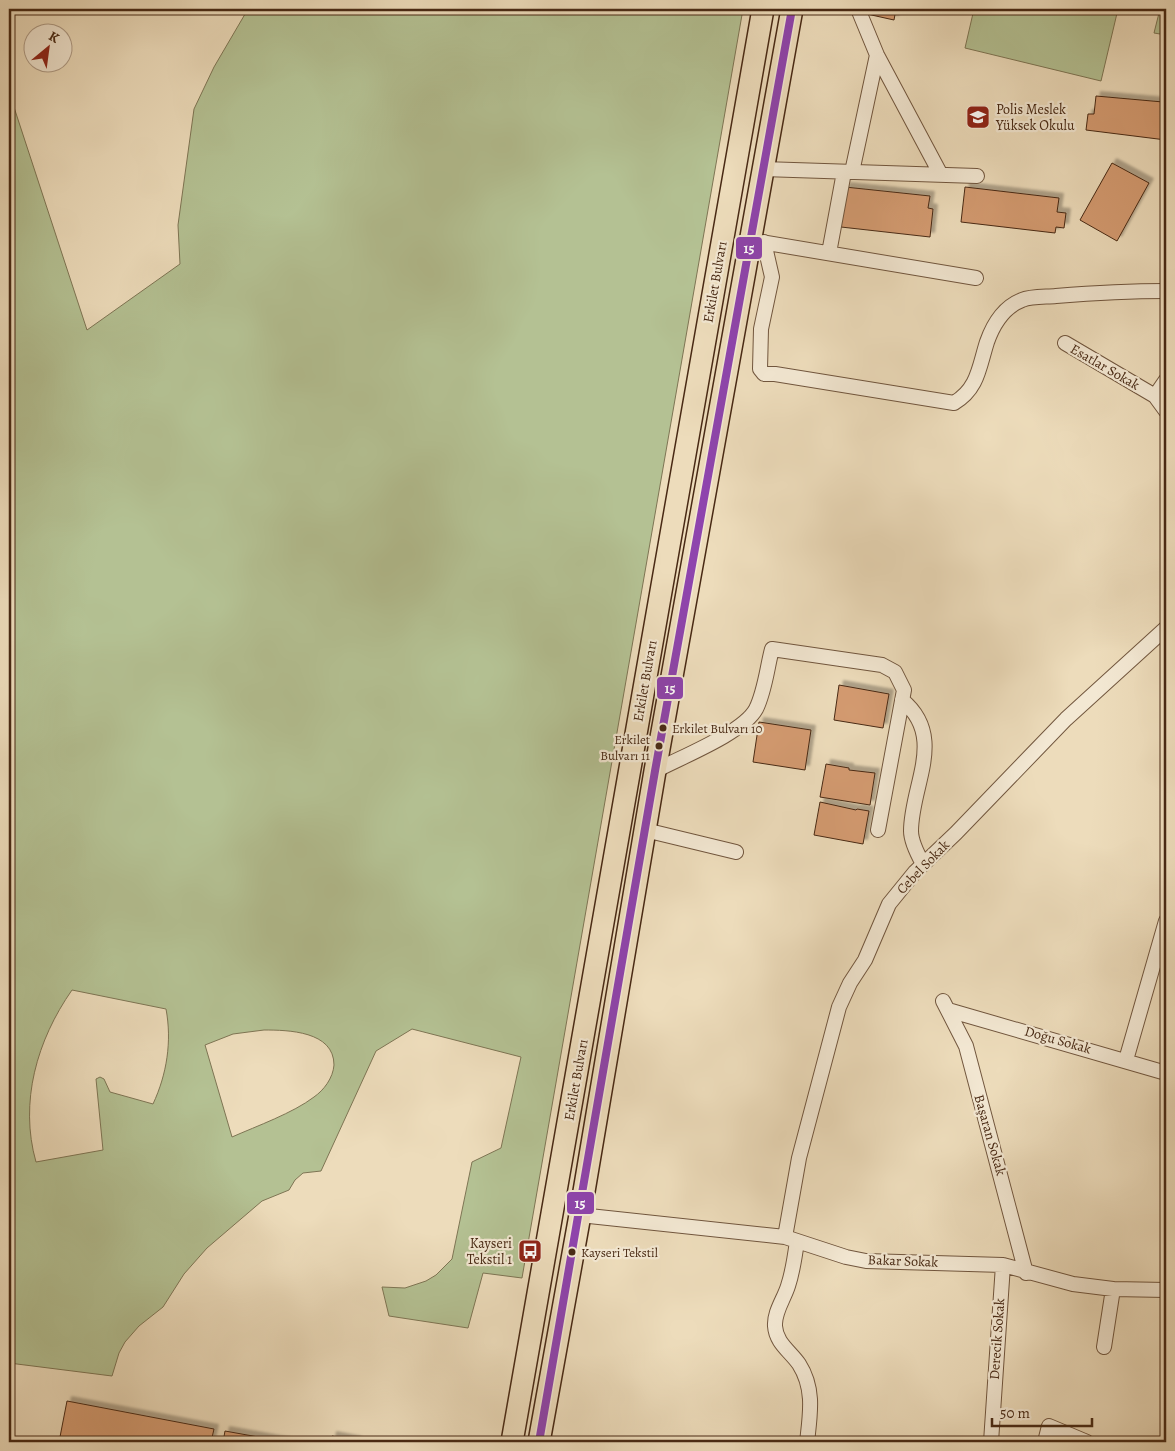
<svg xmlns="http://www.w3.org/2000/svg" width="1175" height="1451" font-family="Alegreya,serif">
<defs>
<filter id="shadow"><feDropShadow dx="4.5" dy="-4.5" stdDeviation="1" flood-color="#0004"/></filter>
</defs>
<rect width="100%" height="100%" fill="#eddcbb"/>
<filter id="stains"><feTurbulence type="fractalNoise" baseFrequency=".004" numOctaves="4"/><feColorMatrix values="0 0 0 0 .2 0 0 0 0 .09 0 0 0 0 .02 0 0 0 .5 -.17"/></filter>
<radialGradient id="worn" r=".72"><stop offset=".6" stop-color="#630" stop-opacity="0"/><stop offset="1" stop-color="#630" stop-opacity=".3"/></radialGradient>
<path fill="#b4c193" stroke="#7e7554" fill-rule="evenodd" d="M 248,9 L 743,9 L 522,1278 L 483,1273 L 468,1328 L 389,1316 L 382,1287 L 405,1288 L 426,1281 L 436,1275 L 452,1259 L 472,1162 L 501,1148 L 521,1057 L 412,1029 L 376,1051 L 321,1171 L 303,1173 L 295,1180 L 289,1190 L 262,1201 L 207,1248 L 184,1274 L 163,1307 L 139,1326 L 125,1342 L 119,1353 L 112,1376 L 9,1363 L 9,92 L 87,330 L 180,264 L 178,225 L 194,109 L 214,67 ZM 72,990 L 166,1009 C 172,1041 167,1074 153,1104 L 110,1092 L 104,1079 L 100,1077 L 96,1079 L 103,1150 L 36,1162 C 19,1102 37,1040 72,990 ZM 264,1030 C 288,1030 334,1031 334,1065 C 333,1078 324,1090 314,1097 C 293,1113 257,1126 232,1137 L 205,1045 L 233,1034 Z
M 974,9 L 1118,9 L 1101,81 L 965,48 Z
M 1160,9 L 1166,9 L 1166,35 L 1154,33 Z"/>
<path fill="#d49b71" stroke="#482914" filter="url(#shadow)" d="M 869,9 L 896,9 L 894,20 L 867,14 Z
M 1096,96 L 1163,102 L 1162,111 L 1166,112 L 1166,140 L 1086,130 L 1088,114 L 1094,114 Z
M 1112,163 L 1149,183 L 1117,241 L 1080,220 Z
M 845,187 L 930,196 L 928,208 L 933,209 L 930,237 L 841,227 Z
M 965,187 L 1059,198 L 1057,212 L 1066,213 L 1064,228 L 1056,227 L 1055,233 L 961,222 Z
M 839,685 L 889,694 L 883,728 L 834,720 Z
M 759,722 L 811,730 L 805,770 L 753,762 Z
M 826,764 L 849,768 L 849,770 L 875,773 L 870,805 L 820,797 Z
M 820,802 L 856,810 L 857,809 L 869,811 L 863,844 L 814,835 Z
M 67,1401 L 214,1429 L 211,1442 L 59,1442 Z
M 225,1431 L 286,1442 L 223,1442 Z
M 332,1436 L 357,1441 L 357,1442 L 331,1442 Z"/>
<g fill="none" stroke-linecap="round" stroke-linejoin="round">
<g stroke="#71563e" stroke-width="16">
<path id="minor" d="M 858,9 L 877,55 L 941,175
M 763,169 L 977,176
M 852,172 L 877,55
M 755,241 L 976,278
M 764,242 L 772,277 L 761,329 L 760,369 L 764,374 L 775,374 L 954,403 C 978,389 979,367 987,342 C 993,325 1004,307 1022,300 C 1031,296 1046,297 1056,296 C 1093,293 1129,291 1166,291
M 829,253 L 844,172
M 1065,343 L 1155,396 L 1166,411
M 1155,396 L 1166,380
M 902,700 C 947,737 911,785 911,831 C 911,842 918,855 923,864
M 655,771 C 681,757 743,733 756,709 C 765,691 767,668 772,649 L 882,665 L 895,672 L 904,690 L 878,830
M 645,830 L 736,852
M 943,1001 L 966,1046 L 1026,1273
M 948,1010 L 1166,1073
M 1126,1060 L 1166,921
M 580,1215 L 785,1237 L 846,1257 L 866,1261 L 1003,1265 L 1073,1284 L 1113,1289 L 1166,1290
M 785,1237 L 799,1158 L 839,1007 L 850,983 L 865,960 L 889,904 L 915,872 L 956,833 L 1066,719 L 1166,628
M 797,1241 C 795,1256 793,1271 788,1286 C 784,1299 774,1312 775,1326 C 776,1343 790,1351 799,1364 C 815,1389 810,1415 807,1442
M 1104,1347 L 1113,1289
M 991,1442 L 1003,1265
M 1045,1442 L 1049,1426 L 1087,1442"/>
</g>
<g stroke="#482914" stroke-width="24">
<path id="primary" d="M 512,1442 L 763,9
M 539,1442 L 580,1215 L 655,771 L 792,9"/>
</g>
<use href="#minor" stroke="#f3e8d3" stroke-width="14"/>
<use href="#primary" stroke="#eddcbb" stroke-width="21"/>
<g stroke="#f3e8d3" stroke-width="11">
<path id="bus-1" d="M 539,1442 L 655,771 L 792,9"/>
</g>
<use href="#bus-1" stroke="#8e44ad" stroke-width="8"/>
</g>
<defs>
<g id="school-square" transform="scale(1.25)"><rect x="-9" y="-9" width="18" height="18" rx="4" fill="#8f2418" stroke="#f3e8d3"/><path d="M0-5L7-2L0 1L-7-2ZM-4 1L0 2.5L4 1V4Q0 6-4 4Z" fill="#fff"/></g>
<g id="bus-square" transform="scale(1.25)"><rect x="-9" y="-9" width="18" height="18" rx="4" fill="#8f2418" stroke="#f3e8d3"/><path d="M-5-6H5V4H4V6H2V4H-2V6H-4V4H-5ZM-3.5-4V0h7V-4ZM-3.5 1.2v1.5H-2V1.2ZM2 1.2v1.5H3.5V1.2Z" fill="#fff"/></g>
</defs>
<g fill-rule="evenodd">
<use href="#school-square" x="978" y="117"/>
<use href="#bus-square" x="530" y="1251"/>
</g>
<g fill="#482914" stroke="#f3e8d3" stroke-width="2">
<circle cx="663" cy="728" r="4.5"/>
<circle cx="659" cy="746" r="4.5"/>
<circle cx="572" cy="1252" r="4.5"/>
</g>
<g text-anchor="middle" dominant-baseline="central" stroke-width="4.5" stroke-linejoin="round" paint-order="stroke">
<g font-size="13" fill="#482914" stroke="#f3e8d3" text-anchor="start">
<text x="672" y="728">Erkilet Bulvarı 10</text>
<text x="650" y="739" text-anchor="end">Erkilet<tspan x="650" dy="16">Bulvarı 11</tspan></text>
<text x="581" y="1252">Kayseri Tekstil</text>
</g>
<g font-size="14" fill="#482914" stroke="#f3e8d3" text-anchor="start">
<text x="996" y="109">Polis Meslek<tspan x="996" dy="16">Yüksek Okulu</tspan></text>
<text x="512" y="1243" text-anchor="end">Kayseri<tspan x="512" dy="16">Tekstil 1</tspan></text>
</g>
<g font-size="14" fill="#482914" stroke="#f3e8d3">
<text transform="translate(715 282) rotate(-80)">Erkilet Bulvarı</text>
<text transform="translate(1105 367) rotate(30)">Esatlar Sokak</text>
<text transform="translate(645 681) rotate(-80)">Erkilet Bulvarı</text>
<text transform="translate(923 867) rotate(-46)">Cebel Sokak</text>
<text transform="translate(1058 1040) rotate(16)">Doğu Sokak</text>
<text transform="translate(576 1080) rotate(-80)">Erkilet Bulvarı</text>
<text transform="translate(990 1135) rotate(74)">Başaran Sokak</text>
<text transform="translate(903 1261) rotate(2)">Bakar Sokak</text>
<text transform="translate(997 1339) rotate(-86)">Derecik Sokak</text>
</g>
</g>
<g stroke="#f3e8d3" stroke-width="2">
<rect x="735" y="236" width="28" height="24" rx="5" fill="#8e44ad"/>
<rect x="656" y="676" width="28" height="24" rx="5" fill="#8e44ad"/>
<rect x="566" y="1191" width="29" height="24" rx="5" fill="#8e44ad"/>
</g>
<g font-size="14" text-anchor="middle" font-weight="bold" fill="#fff">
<text x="749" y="253">15</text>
<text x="670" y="693">15</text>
<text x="580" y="1208">15</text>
</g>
<rect width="1175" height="1451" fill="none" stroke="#eddcbb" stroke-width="30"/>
<rect x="10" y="10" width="1155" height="1431" fill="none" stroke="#482914" stroke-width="2.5"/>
<rect x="15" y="15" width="1145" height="1421" fill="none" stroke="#482914"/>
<g transform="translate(48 48) rotate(29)"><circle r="24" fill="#f3e8d3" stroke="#af9c87"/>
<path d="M0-4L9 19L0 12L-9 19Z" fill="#8f2418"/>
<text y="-8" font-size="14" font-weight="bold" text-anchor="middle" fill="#482914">K</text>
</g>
<path d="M992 1418v8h100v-8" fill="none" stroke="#482914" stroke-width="2.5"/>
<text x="1000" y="1418" font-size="15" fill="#482914" stroke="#f3e8d3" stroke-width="4" paint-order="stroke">50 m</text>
<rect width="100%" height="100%" filter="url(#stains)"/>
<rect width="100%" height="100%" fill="url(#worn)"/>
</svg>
